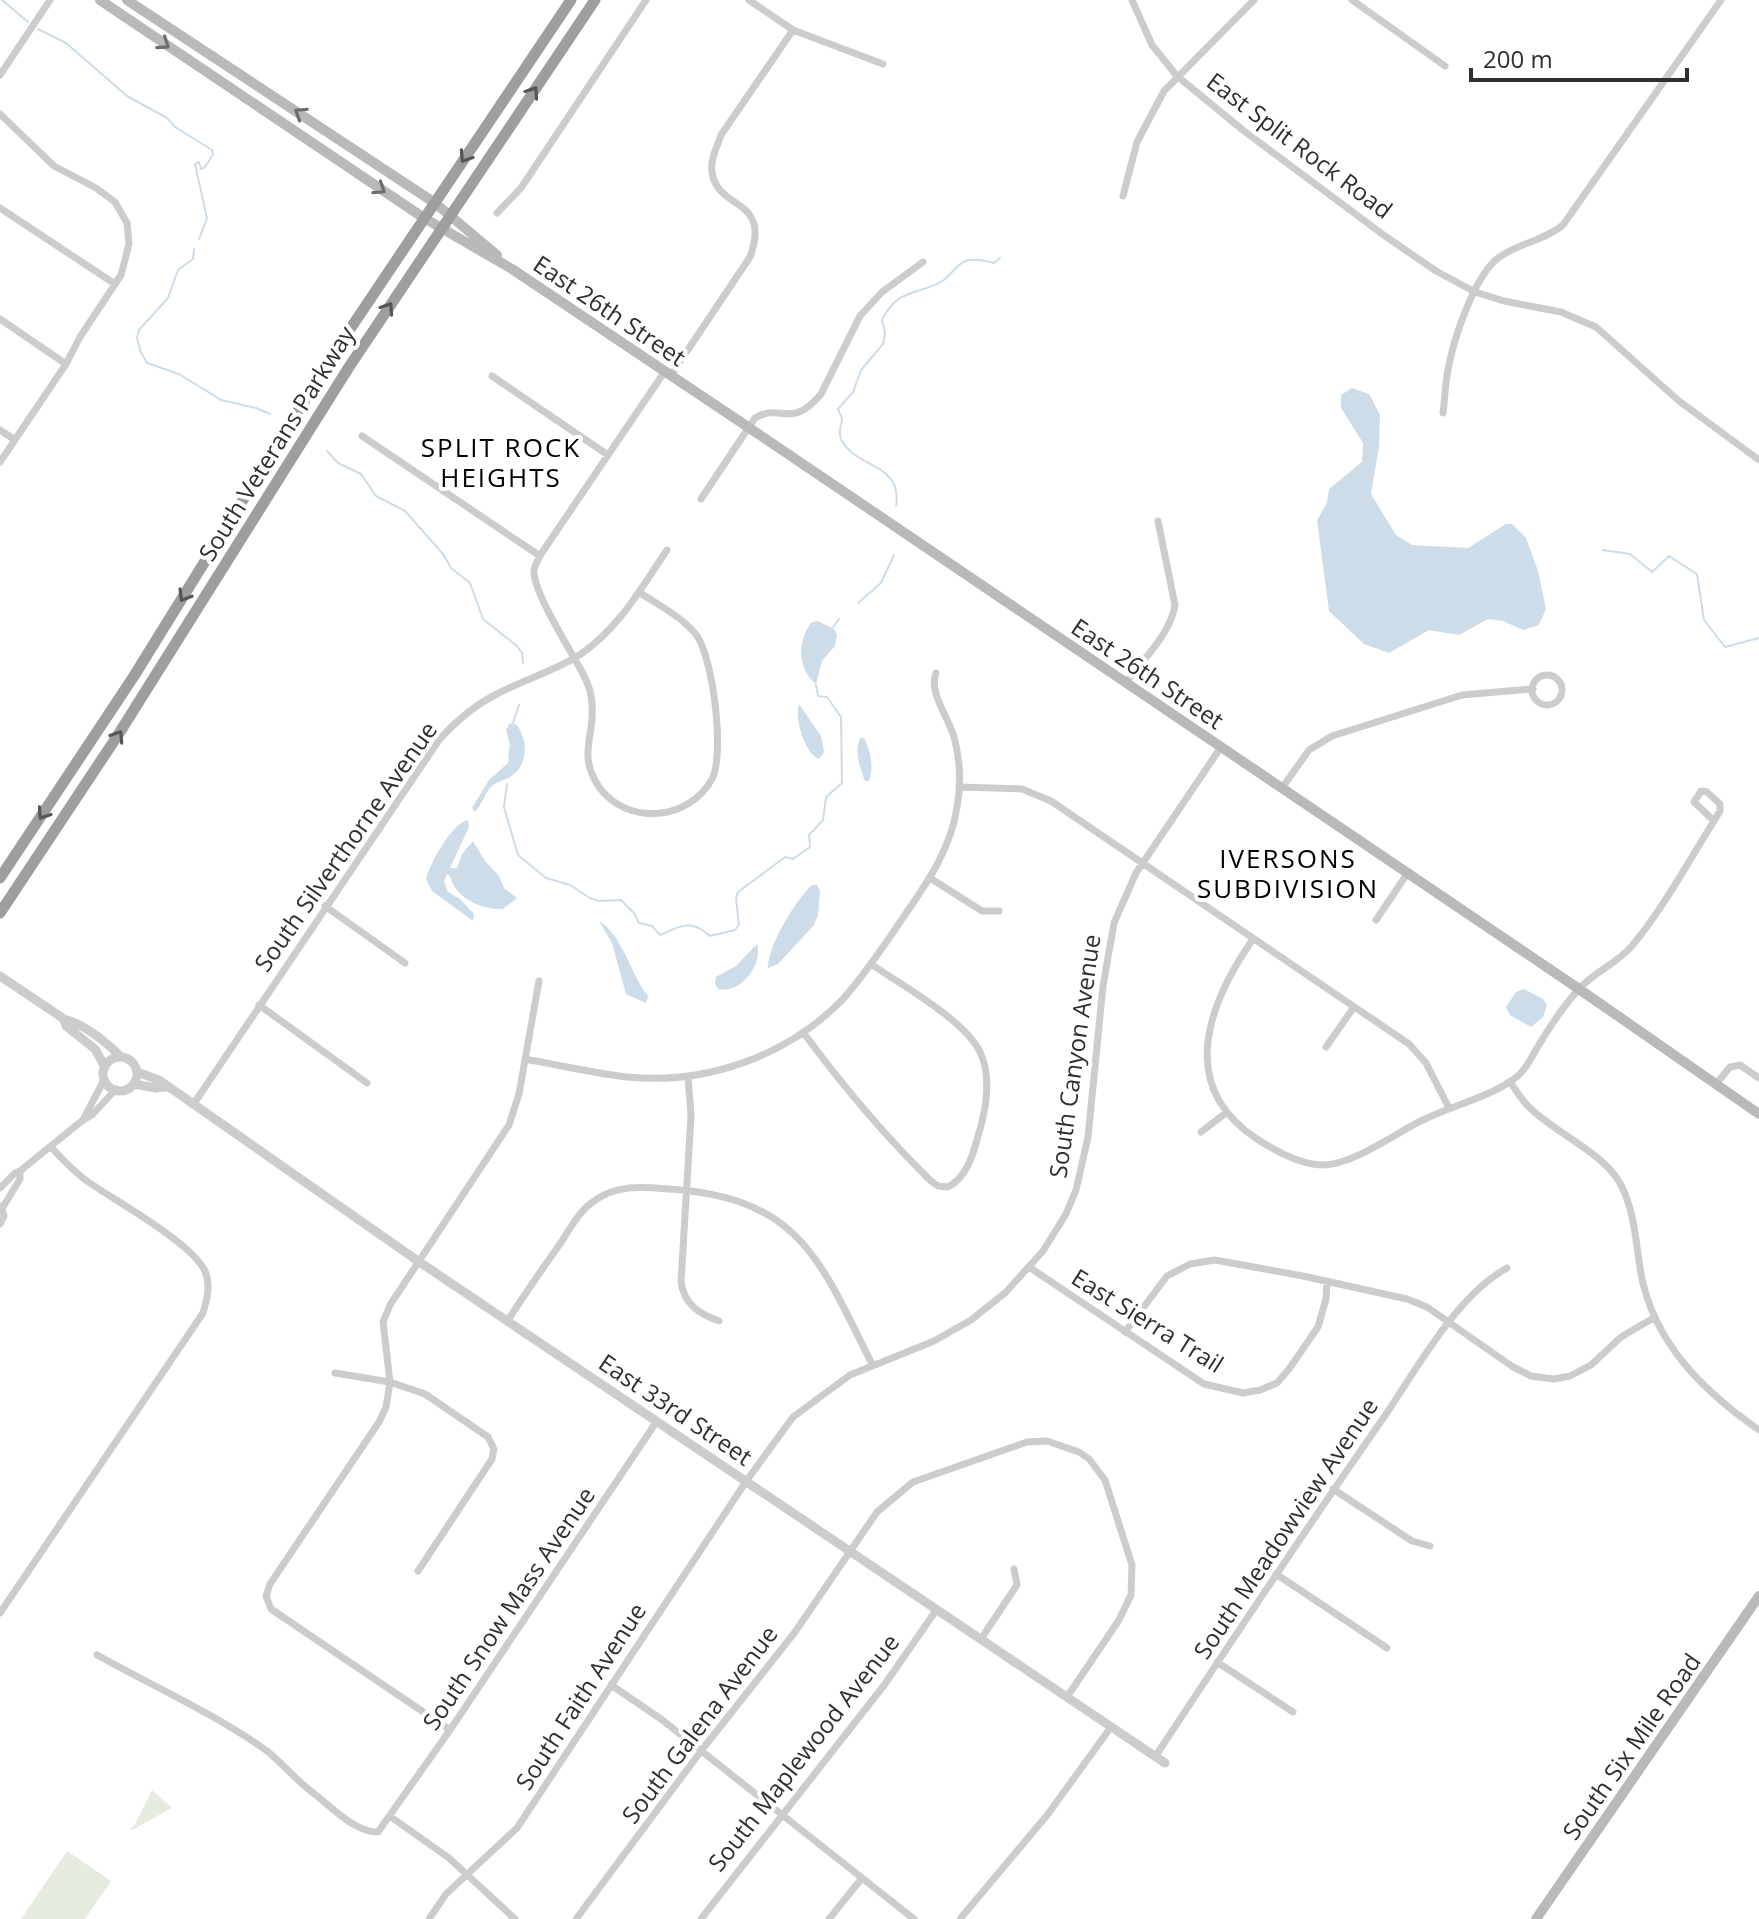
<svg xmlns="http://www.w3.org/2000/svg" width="1759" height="1919" font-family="'Open Sans',sans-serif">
<rect width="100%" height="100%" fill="#fff"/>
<path fill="#e5ebdf" d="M 152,1790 L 172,1808 L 132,1830 L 130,1828 L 134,1826 Z
M 67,1851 L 111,1881 L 85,1919 L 21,1919 Z"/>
<path fill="#cddce9" d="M 1352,388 L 1369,394 L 1380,415 L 1379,447 L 1371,494 L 1396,535 L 1412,545 L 1468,548 L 1506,524 L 1512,524 L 1526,538 L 1538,571 L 1546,609 L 1539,625 L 1523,630 L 1503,621 L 1488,619 L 1459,635 L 1429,630 L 1389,653 L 1364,644 L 1329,611 L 1317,520 L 1327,503 L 1329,489 L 1362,462 L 1363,443 L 1341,408 L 1341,395 Z
M 818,621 L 834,629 L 837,634 L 835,646 L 822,661 L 816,684 C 797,670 797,639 812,622 Z
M 799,704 L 821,736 L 824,752 L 819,759 C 805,754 794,718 799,704 Z
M 510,723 L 517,725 C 528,741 529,765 510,777 C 505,780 498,781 493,785 C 485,791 483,804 475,812 L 472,808 L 489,780 L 508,763 L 511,749 L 506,730 Z
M 860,738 L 864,738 C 871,751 874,768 869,781 L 865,781 C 860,768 854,752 860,738 Z
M 468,820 L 469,827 L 450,868 L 457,868 L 462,854 L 473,841 L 485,861 L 499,876 L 504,888 L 517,898 L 503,909 C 482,910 455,898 450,876 L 447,874 L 444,881 L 448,892 L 460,899 L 474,914 L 473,921 L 432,891 L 426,879 C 430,863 452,823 468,820 Z
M 812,885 L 817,885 L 820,891 L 818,915 L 814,925 L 778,964 L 768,968 C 768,945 795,901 812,885 Z
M 599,921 C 622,934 631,975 648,996 L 646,1003 L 626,994 L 612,943 Z
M 757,944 C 763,965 741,994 718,989 L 715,984 L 716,977 L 736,966 Z
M 1524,989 L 1543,999 L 1547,1005 L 1543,1017 L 1531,1027 L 1510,1015 L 1506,1007 L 1516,992 Z"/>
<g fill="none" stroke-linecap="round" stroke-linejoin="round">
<path stroke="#cddce9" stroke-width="2" d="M 2,0 L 28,22
M 38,29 L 66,43 L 127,96 L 167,118 L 175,127 L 212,150 L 213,155 L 204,168 L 201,169 L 199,162 L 195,164 L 207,218 L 199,239
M 194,249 L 193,259 L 178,270 L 168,298 L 139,330 L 137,338 L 141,353 L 147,363 L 179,374 L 221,400 L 256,408 L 270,414
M 327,451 L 338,463 L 361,474 L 376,496 L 405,511 L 443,554 L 451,568 L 470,583 L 483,619 L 517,646 L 522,653 L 523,663
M 896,506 C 903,462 855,469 841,439 C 838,431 841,428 842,420 C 842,416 839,413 838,409 L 853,392 L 861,370 L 883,344 L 885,333 L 882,320 C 898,287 919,296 944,280 C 952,274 958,262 969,260 C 976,259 987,261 994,263 L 1000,258
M 1603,550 L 1630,554 L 1652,572 L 1669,556 L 1697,574 L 1704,620 L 1725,647 L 1759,638
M 858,603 L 881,583 L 894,555
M 833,627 L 839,619
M 513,723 L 519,705
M 509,758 L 511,745
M 507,784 L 504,807 L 518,855 L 546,878 L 570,885 L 590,898 L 599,901 L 621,900 L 634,913 L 639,923 L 652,926 L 660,935 C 681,926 690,918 710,936 L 735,930 L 739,925 L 736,898 L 738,892 L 785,857 L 793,859 L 810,847 L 809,835 L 823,820 L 826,797 L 842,783 L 841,717 L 827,697 L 818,696 L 816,685"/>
<path stroke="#ccc" stroke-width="7" d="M 749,0 L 793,30 L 883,64
M 1132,0 L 1152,45 L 1177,76 L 1244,131 L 1385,236 L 1436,271 L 1475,292 L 1504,301 L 1561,312 L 1596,327 L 1679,401 L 1759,460
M 1352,0 L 1445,66
M 0,75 L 50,0
M 0,114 L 54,166 L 96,188 L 115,202 L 127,223 L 129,244 L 121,275 L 80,337 L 66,364 L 0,462
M 1123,196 L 1137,142 L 1164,91 L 1254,0
M 0,208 L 115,284
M 497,213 L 521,188 L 646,0
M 0,319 L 66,364
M 671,375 L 750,257 C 772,197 717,211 712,172 C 710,160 717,147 721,135 L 793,30
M 492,376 L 608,455
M 1443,413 C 1445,398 1445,384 1448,370 C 1453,340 1474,277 1498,258 C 1518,243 1544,241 1563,225 L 1721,0
M 0,430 L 15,440
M 362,436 L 540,556
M 701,499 L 755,418 C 782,402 790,431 821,394 L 860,316 L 882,292 L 923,262
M 639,592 C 658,605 683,617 697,636 C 713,659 725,754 712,779 C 689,821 627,826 599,787 C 577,754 595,737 592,704 C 592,692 587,681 581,670 C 570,650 533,591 534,571 C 535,565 538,559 541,554 L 665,371
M1532 690a15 15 0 1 1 30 0a15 15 0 1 1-30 0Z
M 1126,682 C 1143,660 1171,633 1175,605 L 1158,521
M 959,787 L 1022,789 L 1051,801 L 1409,1044 L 1426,1063 L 1449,1108
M 1282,788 L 1309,750 L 1332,736 L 1462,695 L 1533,689
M 930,878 L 982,911 L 999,911
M 325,906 L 405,963
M 1376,920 L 1407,874
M 1253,939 C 1208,1004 1176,1086 1257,1139 C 1277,1152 1301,1165 1324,1165 C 1355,1164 1395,1133 1423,1120 C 1451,1106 1486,1098 1511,1081 C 1524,1073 1530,1060 1537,1048 C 1549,1028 1564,1005 1579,989 C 1594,972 1616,964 1631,947 C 1663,909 1688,862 1714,821 L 1720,811 L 1720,804 L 1707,792 L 1701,791 L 1694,802 L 1714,821
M 259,1005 L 367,1083
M 803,1032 C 842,1085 884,1135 931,1181 L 938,1186 L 948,1187 C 967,1177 973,1155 978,1136 C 986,1111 992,1076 980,1052 C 965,1020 901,985 871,964
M 1326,1047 L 1354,1007
M 525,1059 C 559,1065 593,1073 627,1077 C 706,1085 788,1056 843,999 C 862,978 878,954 894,931 C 920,892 950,855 957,807 C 961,786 960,762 955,741 C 951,720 928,694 936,673
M 688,1076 L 691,1116 L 681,1282 C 684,1304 699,1314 719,1321
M 1510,1082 C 1516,1090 1521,1099 1528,1106 C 1554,1133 1604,1152 1621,1185 C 1635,1212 1636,1245 1641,1274 C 1654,1343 1703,1391 1759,1430
M 1716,1084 L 1730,1067 L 1740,1065 L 1759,1078
M 193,1105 L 439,740 C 456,721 475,705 497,694 C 525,679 555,671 581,654 C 619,628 642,587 667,550
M 83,1120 L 104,1080
M 1201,1132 L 1227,1112
M 0,1188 L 15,1173 L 20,1171 L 83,1120 L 92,1115 L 116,1089
M 3,1207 L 20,1179 L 20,1171
M 0,1224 L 4,1216 L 1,1206
M 1029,1267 L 1204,1384 L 1243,1393 L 1260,1390 L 1277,1383 L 1289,1369 L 1318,1327 L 1326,1299 L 1327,1281
M 508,1320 C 525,1294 542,1269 560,1244 C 570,1229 579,1211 594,1201 C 618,1184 643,1187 670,1189 C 801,1198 820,1261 872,1364
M 1125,1332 L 1167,1276 L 1190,1264 L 1215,1260 L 1303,1276 L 1407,1299 L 1427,1307 L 1513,1367 L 1531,1376 L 1554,1379 L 1570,1376 L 1591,1365 L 1621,1337 L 1655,1317
M 335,1373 L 390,1382 L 425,1394 L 488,1437 L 494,1449 L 492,1459 L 418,1571
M 1333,1489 L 1412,1541 L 1430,1546
M 1276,1574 L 1387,1648
M 0,1613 L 203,1313 C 207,1299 211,1285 205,1271 C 191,1242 115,1201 87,1181 C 73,1171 62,1159 51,1147
M 981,1639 L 1017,1585 L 1014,1569
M 97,1655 C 151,1685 217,1715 267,1751 C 283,1764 296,1780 312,1792 C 331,1806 355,1833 378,1832 L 450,1730 L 657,1421
M 1217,1662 L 1293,1712
M 611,1685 L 661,1719 L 914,1919
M 450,1730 L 271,1609 L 266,1596 L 270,1584 L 379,1422 L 386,1407 L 390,1382 L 383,1322 L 390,1305 L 509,1125 L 519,1094 L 539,981
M 1155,1757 C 1230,1643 1306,1529 1384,1417 C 1417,1369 1456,1296 1507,1268
M 391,1817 L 449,1858 L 515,1919
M 429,1919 L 446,1894 L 517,1828 L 747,1480 L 793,1417 L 850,1375 L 934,1341 L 971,1320 L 1005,1293 L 1043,1251 L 1066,1214 L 1076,1190 L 1088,1137 L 1103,986 L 1114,923 L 1136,873 L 1221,747
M 576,1919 L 701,1751 L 795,1632 L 877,1512 L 913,1482 L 1027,1442 L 1047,1441 L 1079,1452 L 1089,1459 L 1105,1480 L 1132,1565 L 1131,1595 L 1119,1620 L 1067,1697
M 701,1919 L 885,1684 L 937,1609
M 829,1919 L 862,1878
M 960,1919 L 1048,1814 L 1111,1727"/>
<path stroke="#ccc" stroke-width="9" d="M 0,976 L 64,1019 C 86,1025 105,1041 121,1057
M 64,1019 L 66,1026 L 95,1049 L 105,1067
M103 1074a17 17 0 1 1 34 0a17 17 0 1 1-34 0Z
M 137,1072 L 159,1080 L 418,1261 L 1165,1763
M 134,1084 L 156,1088 L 166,1087"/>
<path stroke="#b9b9b9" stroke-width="10" d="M 100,0 L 424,218 L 512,269 L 748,427 L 1579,989 L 1759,1114
M 127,0 L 435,203 L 497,255
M 1536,1919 L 1759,1596"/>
<path stroke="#9e9e9e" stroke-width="11" d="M 0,878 L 134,676 L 332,356 L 571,0
M 0,913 L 118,735 L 349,367 L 595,0"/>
</g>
<defs><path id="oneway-chevron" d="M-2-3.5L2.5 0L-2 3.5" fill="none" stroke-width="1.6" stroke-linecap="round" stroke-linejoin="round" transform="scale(2)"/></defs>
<g stroke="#6d6d6d">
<use href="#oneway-chevron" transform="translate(164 44) rotate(34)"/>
<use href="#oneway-chevron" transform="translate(300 113) rotate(-147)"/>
<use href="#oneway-chevron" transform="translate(380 189) rotate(33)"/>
</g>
<g stroke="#565656">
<use href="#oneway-chevron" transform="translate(533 92) rotate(-56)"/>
<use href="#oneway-chevron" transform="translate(465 157) rotate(124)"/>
<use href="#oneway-chevron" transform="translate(388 308) rotate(-56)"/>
<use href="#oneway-chevron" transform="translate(184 596) rotate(121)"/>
<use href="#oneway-chevron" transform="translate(118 736) rotate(-57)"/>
<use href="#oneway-chevron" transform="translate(43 814) rotate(124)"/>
</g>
<g text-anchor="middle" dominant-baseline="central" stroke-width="8" stroke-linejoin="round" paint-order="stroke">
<g font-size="24" fill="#2f2f2f" stroke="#fff">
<text transform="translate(1300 145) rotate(37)">East Split Rock Road</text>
<text transform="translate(610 310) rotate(34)">East 26th Street</text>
<text transform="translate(276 443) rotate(-58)">South Veterans Parkway</text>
<text transform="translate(1148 673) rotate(34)">East 26th Street</text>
<text transform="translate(345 846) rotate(-55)">South Silverthorne Avenue</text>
<text transform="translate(1074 1056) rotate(-82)">South Canyon Avenue</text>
<text transform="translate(1148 1320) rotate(32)">East Sierra Trail</text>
<text transform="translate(676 1409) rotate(34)">East 33rd Street</text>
<text transform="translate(1285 1528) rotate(-56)">South Meadowview Avenue</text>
<text transform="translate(508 1608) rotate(-56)">South Snow Mass Avenue</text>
<text transform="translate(580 1696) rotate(-57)">South Faith Avenue</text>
<text transform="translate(699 1724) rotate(-53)">South Galena Avenue</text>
<text transform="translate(1631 1746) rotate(-55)">South Six Mile Road</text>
<text transform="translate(803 1752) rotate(-52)">South Maplewood Avenue</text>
</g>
<g font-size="26" letter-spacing="2" fill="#000" stroke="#fff">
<text x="501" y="447">SPLIT ROCK<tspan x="501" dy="30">HEIGHTS</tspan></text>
<text x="1288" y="858">IVERSONS<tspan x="1288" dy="30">SUBDIVISION</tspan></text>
</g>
</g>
<path d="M1471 68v12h216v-12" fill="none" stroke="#2f2f2f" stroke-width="4"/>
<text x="1483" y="68" font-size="24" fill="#2f2f2f" stroke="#ffffff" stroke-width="6" paint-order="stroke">200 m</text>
</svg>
